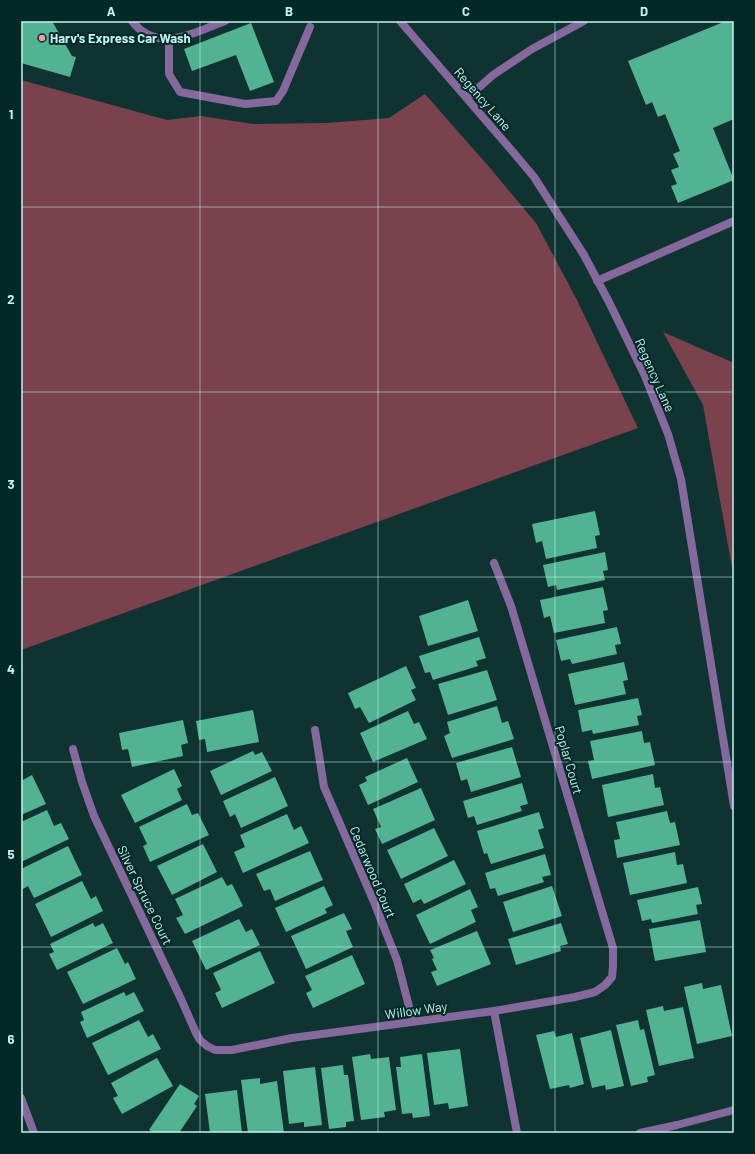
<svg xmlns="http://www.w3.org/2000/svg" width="755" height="1154" font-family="Barlow,sans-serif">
<rect width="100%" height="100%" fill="#0e3331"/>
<path fill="#7a424c" d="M 21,80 L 167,120 L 201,116 L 253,124 L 327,123 L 389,118 L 425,94 L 490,168 L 536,223 L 577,300 L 638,428 L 21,650 Z
M 663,332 L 734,363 L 734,579 L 703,405 Z"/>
<path fill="#52b393" d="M 21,21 L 52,21 L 72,56 L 76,57 L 70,77 L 21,63 Z
M 726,21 L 734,21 L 734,119 L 713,128 L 734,180 L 678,203 L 671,186 L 677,184 L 671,170 L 679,167 L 673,154 L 680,151 L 665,114 L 658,117 L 652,102 L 646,105 L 628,61 Z
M 251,23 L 274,82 L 250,91 L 236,55 L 192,71 L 184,49 Z
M 595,511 L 600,535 L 595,536 L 597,548 L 546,559 L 542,541 L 536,543 L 532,524 Z
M 605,552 L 608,570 L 603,571 L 605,580 L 557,590 L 556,585 L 548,587 L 543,565 Z
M 603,587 L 608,610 L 603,611 L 605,623 L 554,633 L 550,616 L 544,618 L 540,600 Z
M 468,600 L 478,631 L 428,646 L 419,616 Z
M 617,627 L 621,644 L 615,645 L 617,654 L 572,664 L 570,659 L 561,661 L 556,640 Z
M 479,637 L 486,658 L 476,661 L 478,666 L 433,680 L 430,672 L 425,673 L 419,656 Z
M 624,662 L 628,680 L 623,681 L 626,694 L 575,705 L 568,674 Z
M 406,666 L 416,688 L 411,690 L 416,700 L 369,723 L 360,707 L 355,709 L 348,693 Z
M 487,670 L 497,700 L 448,715 L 438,684 Z
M 638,698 L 642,715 L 637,716 L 639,725 L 593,734 L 592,730 L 582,732 L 578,710 Z
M 497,706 L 502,723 L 508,721 L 514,739 L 452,758 L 444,736 L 450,733 L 447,722 Z
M 253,710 L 259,742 L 207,752 L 205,739 L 199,740 L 196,721 Z
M 408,711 L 414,724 L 419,722 L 427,739 L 373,762 L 360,733 Z
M 183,720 L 188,743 L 181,745 L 183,756 L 132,767 L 128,749 L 122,750 L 119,733 Z
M 642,731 L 644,743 L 650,742 L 655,765 L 592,779 L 588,761 L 594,760 L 590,741 Z
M 512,747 L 521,777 L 471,792 L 467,779 L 461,781 L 456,763 Z
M 253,751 L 255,755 L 262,752 L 272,771 L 221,795 L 210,771 Z
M 407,758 L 418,782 L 368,805 L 359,785 L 367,781 L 365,777 Z
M 174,769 L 182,786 L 177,789 L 182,800 L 135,823 L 121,795 Z
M 653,774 L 655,788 L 660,787 L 664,805 L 608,817 L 602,785 Z
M 32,775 L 46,804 L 21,815 L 21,781 Z
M 275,777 L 288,806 L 241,828 L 235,814 L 230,817 L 223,801 Z
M 522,783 L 528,804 L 520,806 L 522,811 L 477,825 L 474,816 L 468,818 L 463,801 Z
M 421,788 L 435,820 L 382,844 L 375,829 L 381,827 L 373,809 Z
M 187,804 L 192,815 L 198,813 L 209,835 L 150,862 L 143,846 L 147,844 L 139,827 Z
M 47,810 L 54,826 L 61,823 L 69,839 L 21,862 L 21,822 Z
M 667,811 L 670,823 L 675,822 L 680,845 L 617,858 L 614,840 L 620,839 L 616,822 Z
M 539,812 L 544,828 L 538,830 L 544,848 L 491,864 L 487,853 L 484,854 L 477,831 Z
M 287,814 L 294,830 L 301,826 L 309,843 L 243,873 L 234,852 L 245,847 L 240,835 Z
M 434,828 L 448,856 L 401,879 L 387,850 Z
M 203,844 L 217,872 L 172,895 L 157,866 Z
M 68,846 L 82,875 L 34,898 L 28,886 L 23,889 L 21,885 L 21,869 Z
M 310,851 L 323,880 L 275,901 L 270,889 L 264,891 L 256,874 Z
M 675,852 L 677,865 L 683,864 L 687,883 L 630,895 L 623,863 Z
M 545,854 L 551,875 L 542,877 L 544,882 L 498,896 L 495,888 L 490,889 L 485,873 Z
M 454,860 L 466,884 L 424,904 L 421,899 L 413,903 L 404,884 Z
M 222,877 L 227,886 L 232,884 L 243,906 L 185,934 L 176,918 L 183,915 L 175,899 Z
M 82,881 L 91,899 L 96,896 L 103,911 L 51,937 L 35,904 Z
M 324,886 L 333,905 L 325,909 L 327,913 L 286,932 L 275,908 Z
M 552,886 L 562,916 L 513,932 L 503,902 Z
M 698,887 L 702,904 L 696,905 L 698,914 L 652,923 L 651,919 L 642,921 L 637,900 Z
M 470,889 L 478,907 L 471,910 L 476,922 L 430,944 L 416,915 Z
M 344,913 L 352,929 L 346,931 L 353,947 L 306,969 L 291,936 Z
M 239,919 L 246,932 L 252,929 L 260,945 L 206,970 L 192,941 Z
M 700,920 L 706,952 L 655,961 L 649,929 Z
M 93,923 L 95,927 L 103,923 L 113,943 L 57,970 L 49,954 L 54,952 L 50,944 Z
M 561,923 L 568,944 L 560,946 L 561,951 L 516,965 L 508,939 Z
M 477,931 L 491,964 L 437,986 L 431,972 L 437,970 L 432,959 L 434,958 L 430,950 Z
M 117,948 L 125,964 L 128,962 L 136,979 L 83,1004 L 67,972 Z
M 260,951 L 275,983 L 222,1008 L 215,993 L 221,990 L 213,973 Z
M 352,955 L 365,984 L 313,1008 L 306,993 L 312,990 L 305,976 Z
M 702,983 L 703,989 L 721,985 L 732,1036 L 697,1044 L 684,987 Z
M 124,992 L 126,996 L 134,992 L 144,1011 L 87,1038 L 80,1022 L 84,1020 L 81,1012 Z
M 663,1006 L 664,1011 L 683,1007 L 694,1058 L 659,1066 L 646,1010 Z
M 139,1020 L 148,1037 L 153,1034 L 161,1049 L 108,1075 L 92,1043 Z
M 638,1020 L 640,1030 L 644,1029 L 655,1075 L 647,1077 L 648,1082 L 631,1086 L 616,1025 Z
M 611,1030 L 624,1086 L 606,1090 L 605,1085 L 592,1088 L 580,1038 Z
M 554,1031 L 556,1037 L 572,1033 L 584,1084 L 570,1088 L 569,1085 L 550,1089 L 536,1035 Z
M 460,1049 L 468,1106 L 449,1109 L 448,1103 L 434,1105 L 427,1053 Z
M 370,1054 L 371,1059 L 389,1057 L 396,1110 L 384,1112 L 385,1117 L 361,1120 L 352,1057 Z
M 422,1054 L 430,1116 L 413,1118 L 412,1113 L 402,1114 L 396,1067 L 401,1067 L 400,1057 Z
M 157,1058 L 173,1086 L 122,1114 L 113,1098 L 118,1096 L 111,1083 Z
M 343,1065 L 344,1075 L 348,1075 L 354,1121 L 346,1122 L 346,1127 L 329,1129 L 321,1068 Z
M 315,1067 L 322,1125 L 304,1127 L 304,1122 L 289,1124 L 283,1071 Z
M 260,1078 L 260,1084 L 277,1081 L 284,1133 L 248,1133 L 241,1080 Z
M 180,1084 L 199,1096 L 194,1104 L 197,1106 L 179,1133 L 154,1133 L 149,1130 Z
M 237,1090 L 242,1133 L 210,1133 L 205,1094 Z"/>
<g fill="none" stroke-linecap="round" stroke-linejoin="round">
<path stroke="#85689c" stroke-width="8" d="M 132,21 C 157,54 193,33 225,21
M 169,39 L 169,74 L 180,92 L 245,104 L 276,101 L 283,91 L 310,27
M 597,281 L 734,221
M 21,1098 L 34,1133"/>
<path stroke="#85689c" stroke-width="8" d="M 467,98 L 493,75 L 532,49 L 584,21
M 315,730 L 324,787 L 374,902 L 397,960 L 413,1022
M 73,749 L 82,782 L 94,816 L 181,999 L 196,1033 L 200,1040 L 207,1046 L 215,1050 L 232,1050 L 292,1038 L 494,1011 L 575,997 L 595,992 L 605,985 L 612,977 L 613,966 L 613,948 L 511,606 L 494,563
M 494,1011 L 517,1133"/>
<path stroke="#85689c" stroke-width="8" d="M 400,21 L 513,152 L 534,177 L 584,255 L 609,302 L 645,376 L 668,434 L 681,479 L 734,806
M 640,1133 L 677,1125 L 734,1110"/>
</g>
<path fill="none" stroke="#c2f5f0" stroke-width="1" stroke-opacity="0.55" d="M 200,21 L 200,1133M 378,21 L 378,1133M 555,21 L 555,1133M 21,207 L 734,207M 21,392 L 734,392M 21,577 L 734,577M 21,762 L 734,762M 21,947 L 734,947"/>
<circle fill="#f39aa9" stroke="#032927" stroke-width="1.5" cx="42" cy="38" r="4"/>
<g text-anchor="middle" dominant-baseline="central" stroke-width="4" stroke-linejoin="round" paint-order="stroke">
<g font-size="13" font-weight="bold" fill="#c2f5f0" stroke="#032927" text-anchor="start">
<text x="50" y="38">Harv's Express Car Wash</text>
</g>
<g font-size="13" fill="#c2f5f0" stroke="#032927">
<text transform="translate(483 99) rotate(49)">Regency Lane</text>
<text transform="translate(655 375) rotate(66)">Regency Lane</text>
<text transform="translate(569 760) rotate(74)">Poplar Court</text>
<text transform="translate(373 872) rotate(67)">Cedarwood Court</text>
<text transform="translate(145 895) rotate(64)">Silver Spruce Court</text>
<text transform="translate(416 1010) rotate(-8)">Willow Way</text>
</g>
</g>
<rect width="755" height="1154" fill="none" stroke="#032927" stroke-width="44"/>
<rect x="22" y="22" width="711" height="1110" fill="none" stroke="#c2f5f0" stroke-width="1.5"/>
<g font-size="13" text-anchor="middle" font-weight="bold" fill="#c2f5f0">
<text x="111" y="16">A</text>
<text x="289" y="16">B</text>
<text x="466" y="16">C</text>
<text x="644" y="16">D</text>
<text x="11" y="119">1</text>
<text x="11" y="304">2</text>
<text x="11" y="489">3</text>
<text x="11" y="674">4</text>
<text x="11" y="859">5</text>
<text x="11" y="1044">6</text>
</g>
</svg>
